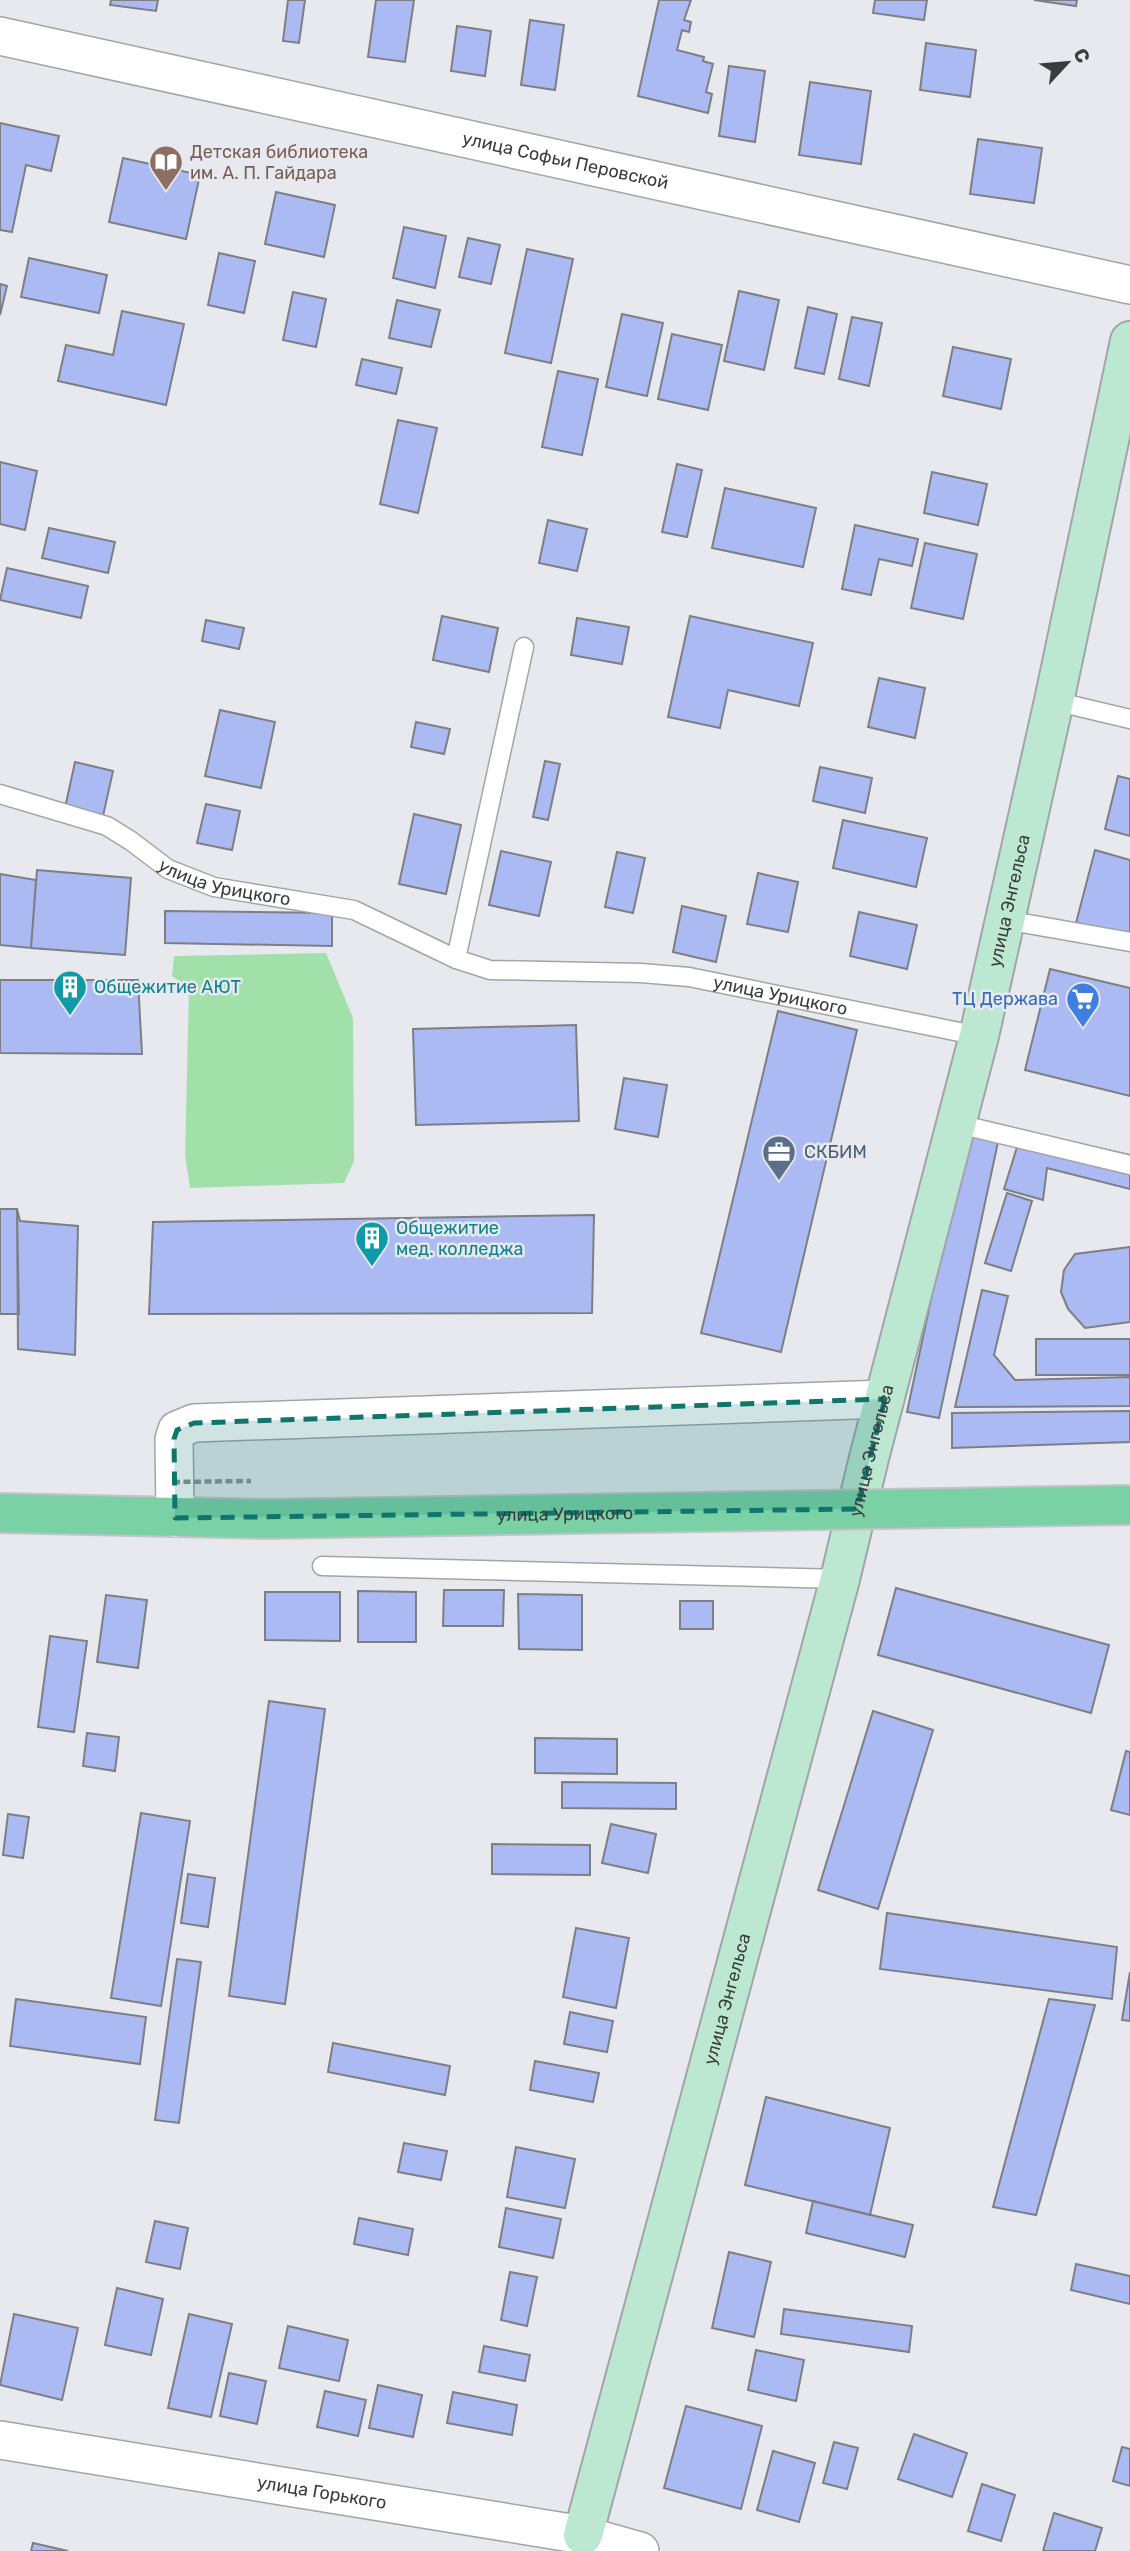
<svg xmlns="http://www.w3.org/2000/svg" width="1130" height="2551" font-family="Rubik,sans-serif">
<rect width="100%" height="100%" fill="#e7e9ee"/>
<path fill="#a2e0aa" d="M 326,953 L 353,1018 L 354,1161 L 344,1183 L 190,1188 L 185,1155 L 189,988 L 172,976 L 174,956 Z"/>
<path fill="#acbaf4" stroke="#7d7f84" stroke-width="2" d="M 111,0 L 158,0 L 156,11 L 110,5 Z
M 288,0 L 305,0 L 299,43 L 283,41 Z
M 376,0 L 414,0 L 405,62 L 368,57 Z
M 659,0 L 691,0 L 684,20 L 691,22 L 689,32 L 682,30 L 677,50 L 704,57 L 703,61 L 713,64 L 706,92 L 712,94 L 708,113 L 638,96 Z
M 875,0 L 927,0 L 924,20 L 873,13 Z
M 1034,0 L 1077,0 L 1076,6 Z
M 530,20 L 564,25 L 555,90 L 521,85 Z
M 457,26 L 491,31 L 485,76 L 451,71 Z
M 926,43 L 976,50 L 970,97 L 920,90 Z
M 729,66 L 765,71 L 755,142 L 719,136 Z
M 810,82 L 871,91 L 861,164 L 799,155 Z
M 0,123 L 59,136 L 51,171 L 26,165 L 12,232 L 0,230 Z
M 978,139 L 1042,148 L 1034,203 L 970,194 Z
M 123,158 L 200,175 L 186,239 L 109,222 Z
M 276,192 L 335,205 L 324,257 L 265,244 Z
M 404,227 L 446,236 L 435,288 L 393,278 Z
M 468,238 L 500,245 L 491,284 L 459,277 Z
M 527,249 L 573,259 L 551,363 L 505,353 Z
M 219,253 L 255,261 L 244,313 L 208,305 Z
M 29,258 L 107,275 L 99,313 L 21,297 Z
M 0,284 L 7,286 L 0,315 Z
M 739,291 L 779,300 L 764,370 L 724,361 Z
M 293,292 L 326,299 L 316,347 L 283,340 Z
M 397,300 L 440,310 L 431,347 L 389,338 Z
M 808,307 L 837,314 L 824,374 L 795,368 Z
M 122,311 L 184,324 L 166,405 L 58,381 L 66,345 L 113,355 Z
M 622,314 L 663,323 L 647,396 L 606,387 Z
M 852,317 L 882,323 L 869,386 L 839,379 Z
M 672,334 L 722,345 L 708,410 L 658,399 Z
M 953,347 L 1011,359 L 1001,409 L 943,396 Z
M 362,359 L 402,368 L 396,394 L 356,385 Z
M 558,371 L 598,379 L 582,455 L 542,447 Z
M 398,420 L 437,428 L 418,513 L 380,504 Z
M 0,462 L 37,471 L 25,530 L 0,524 Z
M 677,464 L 702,470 L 687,537 L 662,532 Z
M 932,472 L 987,484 L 978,525 L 924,513 Z
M 725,488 L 816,508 L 803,567 L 712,548 Z
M 548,520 L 587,529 L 577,571 L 539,563 Z
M 855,525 L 918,539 L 912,566 L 879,559 L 871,595 L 842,589 Z
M 49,528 L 115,542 L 108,573 L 42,558 Z
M 925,543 L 977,554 L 963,619 L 911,608 Z
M 7,568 L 88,586 L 81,618 L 0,600 Z
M 442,616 L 498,628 L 489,672 L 433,660 Z
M 690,616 L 813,643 L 799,706 L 728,690 L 720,728 L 668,717 Z
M 577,618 L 629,627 L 622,664 L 571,655 Z
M 206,620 L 244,628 L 239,649 L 202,641 Z
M 879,678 L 925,688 L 915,738 L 868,727 Z
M 220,710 L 275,722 L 261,788 L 205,776 Z
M 416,722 L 450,729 L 444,754 L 411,747 Z
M 545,761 L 560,764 L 548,820 L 533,817 Z
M 75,762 L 113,771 L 103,816 L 65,808 Z
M 820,767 L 872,778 L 865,813 L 813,801 Z
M 1118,776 L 1130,779 L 1130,836 L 1105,829 Z
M 206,804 L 240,811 L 232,850 L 197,843 Z
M 414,814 L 461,825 L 446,894 L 399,884 Z
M 843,820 L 927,838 L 916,887 L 833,868 Z
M 1095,850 L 1130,860 L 1130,937 L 1076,923 Z
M 501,851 L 551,862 L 539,916 L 489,905 Z
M 617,852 L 645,858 L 633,913 L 605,907 Z
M 37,870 L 131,878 L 125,955 L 31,948 Z
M 758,873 L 798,882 L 788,932 L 747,924 Z
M 0,874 L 36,880 L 31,948 L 0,945 Z
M 682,906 L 726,916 L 716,962 L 673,952 Z
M 165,911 L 332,913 L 332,946 L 165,943 Z
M 859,912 L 917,925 L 907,969 L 850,956 Z
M 1050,969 L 1130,988 L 1130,1096 L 1025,1070 Z
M 0,980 L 138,980 L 142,1054 L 0,1053 Z
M 778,1011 L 857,1030 L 781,1352 L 701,1333 Z
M 576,1025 L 579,1121 L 416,1125 L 413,1029 Z
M 624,1078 L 667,1085 L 658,1137 L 615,1129 Z
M 969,1121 L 1001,1128 L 939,1418 L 907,1412 Z
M 1022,1131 L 1130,1155 L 1130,1189 L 1047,1168 L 1043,1200 L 1004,1189 Z
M 1007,1193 L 1032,1201 L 1011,1271 L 985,1263 Z
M 0,1209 L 17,1209 L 19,1314 L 0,1314 Z
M 17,1209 L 20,1221 L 78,1226 L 75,1355 L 18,1349 Z
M 594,1215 L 592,1313 L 149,1314 L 153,1222 Z
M 1130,1247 L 1130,1322 L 1085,1328 L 1068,1309 L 1061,1292 L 1064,1270 L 1075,1254 Z
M 982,1290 L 1008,1296 L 994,1355 L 1015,1380 L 1130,1377 L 1130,1406 L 955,1407 Z
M 1036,1339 L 1130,1339 L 1130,1375 L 1036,1375 Z
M 1130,1411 L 1130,1442 L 952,1448 L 952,1413 Z
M 896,1588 L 1109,1645 L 1091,1713 L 878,1655 Z
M 444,1590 L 504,1590 L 503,1626 L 443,1626 Z
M 358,1591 L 416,1592 L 416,1642 L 358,1642 Z
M 265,1592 L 340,1592 L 340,1641 L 265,1640 Z
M 518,1594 L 582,1595 L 582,1650 L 519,1649 Z
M 106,1595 L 147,1600 L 138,1668 L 97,1662 Z
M 680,1601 L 713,1601 L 713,1629 L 680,1629 Z
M 50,1636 L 87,1641 L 74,1732 L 38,1727 Z
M 269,1701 L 325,1709 L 285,2004 L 229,1996 Z
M 873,1711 L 933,1730 L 878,1909 L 818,1890 Z
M 87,1733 L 119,1737 L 115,1771 L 83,1766 Z
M 535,1738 L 617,1739 L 617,1774 L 535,1773 Z
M 1126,1751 L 1130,1752 L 1130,1815 L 1111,1810 Z
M 562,1782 L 676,1783 L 676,1809 L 562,1808 Z
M 141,1813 L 190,1821 L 161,2006 L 111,1998 Z
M 8,1814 L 29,1817 L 23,1858 L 3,1855 Z
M 611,1824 L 656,1834 L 648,1873 L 602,1863 Z
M 492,1844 L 590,1845 L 590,1875 L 492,1874 Z
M 188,1874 L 215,1878 L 208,1927 L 181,1923 Z
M 887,1913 L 1117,1947 L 1112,1999 L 880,1969 Z
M 576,1928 L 629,1938 L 616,2008 L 563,1997 Z
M 177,1959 L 201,1962 L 179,2123 L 155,2120 Z
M 1130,1972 L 1130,2021 L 1122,2020 Z
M 16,1999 L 146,2017 L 140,2064 L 10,2046 Z
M 1049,1999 L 1095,2005 L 1036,2215 L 993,2207 Z
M 570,2012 L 613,2021 L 607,2052 L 564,2044 Z
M 333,2043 L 450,2066 L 445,2095 L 328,2072 Z
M 535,2061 L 599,2073 L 593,2102 L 530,2090 Z
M 766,2097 L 890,2128 L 870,2215 L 745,2185 Z
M 404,2143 L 447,2151 L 441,2180 L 398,2172 Z
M 516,2147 L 575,2159 L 565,2208 L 507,2197 Z
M 813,2201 L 913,2225 L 905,2257 L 806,2233 Z
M 506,2208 L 561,2219 L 553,2258 L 499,2247 Z
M 359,2218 L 413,2229 L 408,2255 L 354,2244 Z
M 155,2221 L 188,2228 L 180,2269 L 146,2262 Z
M 729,2252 L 771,2262 L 754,2337 L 712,2328 Z
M 1076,2264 L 1130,2276 L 1130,2304 L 1071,2290 Z
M 510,2272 L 537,2277 L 527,2326 L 501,2320 Z
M 117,2288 L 163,2299 L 151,2355 L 105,2345 Z
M 784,2309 L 912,2326 L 909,2352 L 781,2334 Z
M 14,2314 L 78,2328 L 62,2400 L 0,2385 Z
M 189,2314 L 232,2324 L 211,2417 L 168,2408 Z
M 288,2326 L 348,2340 L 339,2381 L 279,2368 Z
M 484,2346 L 530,2355 L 525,2381 L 479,2372 Z
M 756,2350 L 804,2360 L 796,2401 L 748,2390 Z
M 229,2373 L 266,2381 L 257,2424 L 220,2416 Z
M 378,2385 L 422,2395 L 413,2437 L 369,2428 Z
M 325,2391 L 366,2400 L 358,2436 L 317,2427 Z
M 453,2392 L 517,2405 L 512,2435 L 447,2423 Z
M 686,2406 L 762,2426 L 741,2509 L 664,2488 Z
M 914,2434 L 967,2453 L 952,2497 L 898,2479 Z
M 834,2442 L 858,2448 L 847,2489 L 823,2483 Z
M 1122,2447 L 1130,2449 L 1130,2486 L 1113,2481 Z
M 773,2451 L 815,2463 L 799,2522 L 757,2510 Z
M 982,2484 L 1015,2495 L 1001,2541 L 968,2531 Z
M 1054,2513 L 1102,2528 L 1095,2551 L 1043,2551 Z
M 33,2543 L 68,2551 L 31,2551 Z"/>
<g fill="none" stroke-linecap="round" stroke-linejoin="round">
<g stroke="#a2a4a9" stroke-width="21">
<g id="lane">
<path d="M 1054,701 L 1130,719"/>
<path id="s1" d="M 0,794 L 107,826 L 131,841 L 168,869 L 214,887 L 354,910 L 456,959 L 490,970 L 641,973 L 689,977 L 979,1036"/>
<path d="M 1005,920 L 1130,942"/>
<path d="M 456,959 L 524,647"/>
<path d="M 958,1124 L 1130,1165"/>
<path d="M 322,1566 L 840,1579"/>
</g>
</g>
<g stroke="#a2a4a9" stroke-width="40">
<g id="street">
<path id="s2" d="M 0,36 L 1130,285"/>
<path d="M 175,1518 L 174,1439 L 177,1430 L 194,1423 L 885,1399"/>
<path id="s3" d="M 0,2440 L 583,2535 L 640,2551"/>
</g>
</g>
<g stroke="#a2a4a9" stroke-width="42">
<g id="secondary">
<path id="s4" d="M 583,2535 L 840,1579 L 869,1458 L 979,1036 L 1054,701 L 1130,341"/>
</g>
</g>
<g stroke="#c4c4c5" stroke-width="42">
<path id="primary" d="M 0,1513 L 264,1519"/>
</g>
<use href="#lane" stroke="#fff" stroke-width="18"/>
<use href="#street" stroke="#fff" stroke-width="37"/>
<use href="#secondary" stroke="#bce8d2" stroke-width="38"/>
<use href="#primary" stroke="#7ad1a5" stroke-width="38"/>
<g stroke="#c4c4c5" stroke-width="42" stroke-linecap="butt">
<g id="primary-bridge">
<path id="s5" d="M 264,1519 L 1130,1505"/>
</g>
</g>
<path stroke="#8e9093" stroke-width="4.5" stroke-dasharray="7 3.5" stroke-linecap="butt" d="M 173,1482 L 251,1481"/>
<use href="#primary-bridge" stroke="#7ad1a5" stroke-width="38"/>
</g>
<path fill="#0f766e" fill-opacity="0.2" stroke="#0f766e" stroke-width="5" stroke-dasharray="14 9" stroke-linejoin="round" d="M 885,1399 L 857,1509 L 175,1518 L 174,1439 L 177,1430 L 194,1423 Z"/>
<defs>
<g id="library-pin" transform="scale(1.75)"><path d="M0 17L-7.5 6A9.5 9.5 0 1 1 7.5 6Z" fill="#8d6e63" stroke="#e7e9ee"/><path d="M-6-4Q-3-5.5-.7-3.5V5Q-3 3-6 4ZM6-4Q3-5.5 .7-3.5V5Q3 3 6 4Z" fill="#fff"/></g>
<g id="building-pin" transform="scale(1.75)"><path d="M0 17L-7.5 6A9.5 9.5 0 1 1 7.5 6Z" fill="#0f9aa8" stroke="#e7e9ee"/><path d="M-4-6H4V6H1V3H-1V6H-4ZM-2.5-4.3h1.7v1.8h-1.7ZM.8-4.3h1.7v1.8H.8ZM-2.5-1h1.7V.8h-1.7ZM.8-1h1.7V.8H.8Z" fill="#fff"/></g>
<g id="supermarket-pin" transform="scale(1.75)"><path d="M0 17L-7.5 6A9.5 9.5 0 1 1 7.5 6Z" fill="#3f7fe0" stroke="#e7e9ee"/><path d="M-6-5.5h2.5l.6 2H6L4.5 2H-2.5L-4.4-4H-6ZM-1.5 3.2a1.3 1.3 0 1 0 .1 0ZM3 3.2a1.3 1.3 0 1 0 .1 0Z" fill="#fff"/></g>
<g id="office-pin" transform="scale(1.75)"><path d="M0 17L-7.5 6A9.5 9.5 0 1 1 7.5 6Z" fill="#5c6f8a" stroke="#e7e9ee"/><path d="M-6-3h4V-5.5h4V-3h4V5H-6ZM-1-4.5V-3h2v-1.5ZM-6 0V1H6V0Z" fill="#fff"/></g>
</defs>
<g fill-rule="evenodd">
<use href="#library-pin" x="166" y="162"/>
<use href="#building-pin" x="70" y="987"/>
<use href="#supermarket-pin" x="1083" y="999"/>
<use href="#office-pin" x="779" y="1152"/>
<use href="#building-pin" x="372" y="1238"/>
</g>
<g text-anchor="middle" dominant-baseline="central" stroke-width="5" stroke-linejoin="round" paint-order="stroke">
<g font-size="18" fill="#785e54" stroke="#e7e9ee" text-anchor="start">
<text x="190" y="152">Детская библиотека<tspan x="190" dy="21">им. А. П. Гайдара</tspan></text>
</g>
<g font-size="18" fill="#3b3c3e" stroke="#e7e9ee">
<text stroke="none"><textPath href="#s2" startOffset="579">улица Софьи Перовской</textPath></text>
<text stroke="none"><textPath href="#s1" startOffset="245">улица Урицкого</textPath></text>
<text stroke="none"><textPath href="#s4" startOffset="1689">улица Энгельса</textPath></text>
<text stroke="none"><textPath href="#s1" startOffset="819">улица Урицкого</textPath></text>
<text stroke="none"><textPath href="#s4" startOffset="1122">улица Энгельса</textPath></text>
<text stroke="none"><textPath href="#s5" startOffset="301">улица Урицкого</textPath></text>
<text stroke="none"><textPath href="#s4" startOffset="555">улица Энгельса</textPath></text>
<text stroke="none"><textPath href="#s3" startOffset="326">улица Горького</textPath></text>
</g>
<g font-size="18" fill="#0d838f" stroke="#e7e9ee" text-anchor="start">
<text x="94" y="987">Общежитие АЮТ</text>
<text x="396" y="1228">Общежитие<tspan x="396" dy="21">мед. колледжа</tspan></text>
</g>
<g font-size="18" fill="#366cbe" stroke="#e7e9ee" text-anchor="end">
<text x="1058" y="999">ТЦ Держава</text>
</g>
<g font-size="18" fill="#4e5e75" stroke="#e7e9ee" text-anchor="start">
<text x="804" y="1152">СКБИМ</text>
</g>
</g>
<g transform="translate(1067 63) rotate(64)" stroke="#e7e9ee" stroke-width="5" paint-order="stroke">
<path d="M0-5L12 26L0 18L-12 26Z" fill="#3b3c3e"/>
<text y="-10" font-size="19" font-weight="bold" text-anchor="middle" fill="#3b3c3e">С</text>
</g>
</svg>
